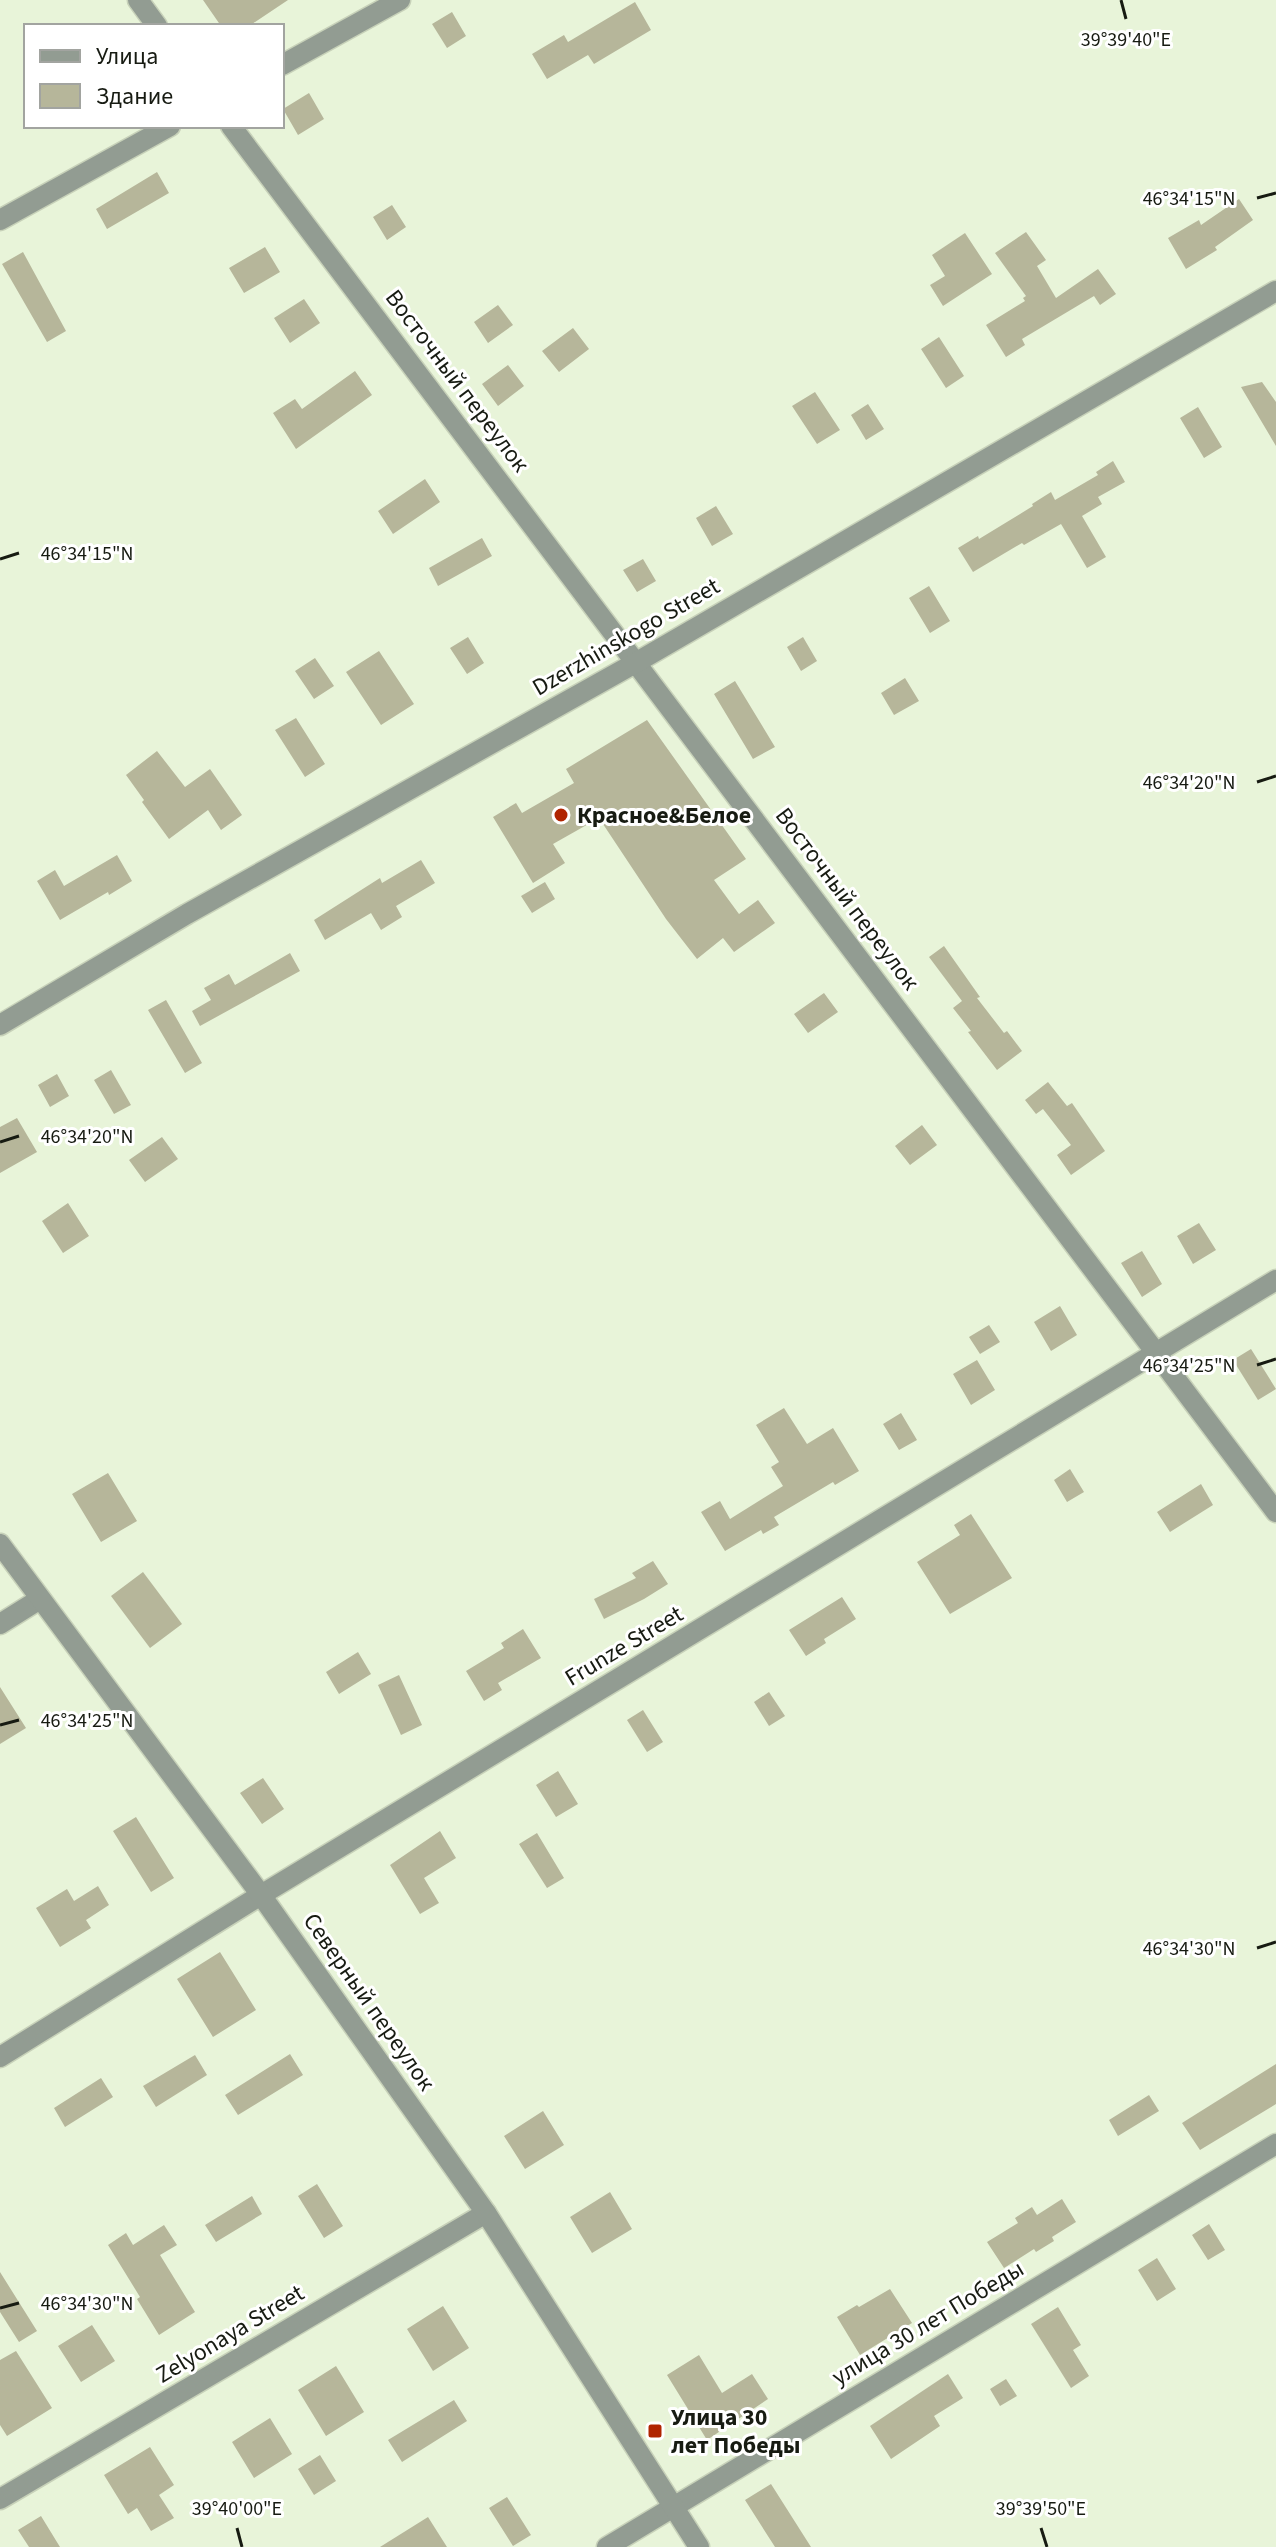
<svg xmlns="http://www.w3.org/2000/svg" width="1276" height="2547" font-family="'Source Sans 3',sans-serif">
<rect width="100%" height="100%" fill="#e8f4d9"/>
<path fill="#b6b69a" d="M 203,0 L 288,0 L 249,26 L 221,26 Z
M 635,2 L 651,30 L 594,64 L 588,55 L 547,79 L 532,54 L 564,35 L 568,42 Z
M 452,12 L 466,36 L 447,48 L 432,24 Z
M 309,93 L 324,119 L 298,135 L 283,109 Z
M 157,172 L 169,193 L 107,229 L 96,209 Z
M 1239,199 L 1253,220 L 1215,247 L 1217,250 L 1186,269 L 1168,238 L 1199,220 L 1201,225 Z
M 392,205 L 406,227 L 387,240 L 373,217 Z
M 1026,232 L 1046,260 L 1037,266 L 1056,298 L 1098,269 L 1116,294 L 1100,305 L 1094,296 L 1022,339 L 1025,345 L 1006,357 L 986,325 L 1025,301 L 1023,298 L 1026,296 L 995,253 Z
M 965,233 L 992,274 L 943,306 L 930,285 L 945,276 L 932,255 Z
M 265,247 L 280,272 L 244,293 L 229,268 Z
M 23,252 L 66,331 L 47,342 L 2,264 Z
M 304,299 L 320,323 L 290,343 L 274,318 Z
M 498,305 L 513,325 L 488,343 L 474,322 Z
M 573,328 L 589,349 L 559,372 L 542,351 Z
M 939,337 L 964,376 L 946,388 L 921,349 Z
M 508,365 L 524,386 L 498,406 L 482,384 Z
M 355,371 L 372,395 L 296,449 L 273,413 L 295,399 L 302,409 Z
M 1262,382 L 1276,402 L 1276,446 L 1241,387 Z
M 815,392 L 840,430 L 817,444 L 792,406 Z
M 868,404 L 884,429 L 866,440 L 851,415 Z
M 1198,407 L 1222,447 L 1204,458 L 1180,418 Z
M 1113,461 L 1125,482 L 1098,497 L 1102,504 L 1082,516 L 1106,557 L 1087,568 L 1061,524 L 1024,545 L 1022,543 L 973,572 L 958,548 L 978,536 L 979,539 L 1033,506 L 1032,504 L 1051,492 L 1055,500 L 1098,475 L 1096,472 Z
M 425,479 L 440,502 L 393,534 L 378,511 Z
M 716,506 L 733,534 L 712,546 L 696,518 Z
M 482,538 L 492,556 L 438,586 L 429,568 Z
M 643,559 L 656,581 L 637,592 L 623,570 Z
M 929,586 L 950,621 L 930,633 L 909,598 Z
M 468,637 L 484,663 L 467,674 L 450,648 Z
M 803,637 L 817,661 L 801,671 L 787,647 Z
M 379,651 L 414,704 L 381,725 L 346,672 Z
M 315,658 L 334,686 L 314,699 L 295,671 Z
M 905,678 L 919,701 L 894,715 L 881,693 Z
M 735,681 L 775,747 L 753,759 L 714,694 Z
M 296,718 L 325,764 L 305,777 L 275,730 Z
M 647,720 L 746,859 L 714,880 L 739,914 L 758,900 L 775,923 L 734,952 L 723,938 L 697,959 L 666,919 L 599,818 L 553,844 L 565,863 L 533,883 L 493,817 L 516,803 L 522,813 L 574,783 L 566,769 Z
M 157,751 L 185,787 L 210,769 L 242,815 L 221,830 L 208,810 L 169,839 L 142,802 L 144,800 L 126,775 Z
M 117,855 L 132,881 L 109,895 L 108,892 L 60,920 L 37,881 L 55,870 L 64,886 Z
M 421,860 L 435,883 L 396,906 L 402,917 L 381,930 L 371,913 L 325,940 L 314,920 L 380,878 L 382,883 Z
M 545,882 L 555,899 L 532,913 L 521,896 Z
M 944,946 L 980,997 L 977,998 L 1004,1033 L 1007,1031 L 1022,1051 L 997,1070 L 968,1032 L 971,1031 L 953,1008 L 962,1001 L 929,957 Z
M 290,953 L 300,971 L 200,1026 L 192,1011 L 211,1000 L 204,988 L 229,974 L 235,985 Z
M 824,993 L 838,1012 L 808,1033 L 794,1014 Z
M 166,1000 L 202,1063 L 185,1073 L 148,1010 Z
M 111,1070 L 131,1105 L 114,1114 L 94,1080 Z
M 57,1074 L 69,1096 L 50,1107 L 38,1085 Z
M 1048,1082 L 1067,1106 L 1072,1103 L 1105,1151 L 1071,1175 L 1057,1155 L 1071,1145 L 1043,1109 L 1036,1114 L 1025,1100 Z
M 17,1118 L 37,1152 L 0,1173 L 0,1127 Z
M 922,1125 L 937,1145 L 910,1165 L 895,1146 Z
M 162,1137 L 178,1159 L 145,1182 L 129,1160 Z
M 68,1203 L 89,1236 L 63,1253 L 42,1221 Z
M 1199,1223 L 1216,1250 L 1193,1264 L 1177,1236 Z
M 1142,1251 L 1162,1284 L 1142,1297 L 1121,1263 Z
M 1060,1306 L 1077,1335 L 1051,1351 L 1034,1322 Z
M 989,1325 L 1000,1342 L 980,1354 L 969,1337 Z
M 1251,1349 L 1276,1389 L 1258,1400 L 1233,1360 Z
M 977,1360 L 995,1390 L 971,1405 L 953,1374 Z
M 784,1408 L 807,1444 L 833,1428 L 859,1471 L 835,1485 L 833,1482 L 774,1517 L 779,1525 L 763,1534 L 761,1530 L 725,1551 L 701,1512 L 720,1501 L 730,1519 L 783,1486 L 771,1467 L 779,1462 L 756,1425 Z
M 901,1413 L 917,1440 L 899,1450 L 883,1424 Z
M 1070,1469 L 1084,1492 L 1067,1502 L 1054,1480 Z
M 108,1473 L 137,1521 L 101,1542 L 72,1494 Z
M 1201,1484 L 1213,1505 L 1170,1532 L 1157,1512 Z
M 971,1514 L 1012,1578 L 950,1614 L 917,1562 L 960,1535 L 954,1525 Z
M 653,1561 L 668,1584 L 644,1599 L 604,1619 L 594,1599 L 636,1578 L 632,1573 Z
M 143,1572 L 182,1624 L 150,1648 L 111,1596 Z
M 842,1597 L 856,1619 L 824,1639 L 826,1643 L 806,1656 L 789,1630 Z
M 523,1629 L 541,1658 L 498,1683 L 502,1690 L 484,1701 L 466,1671 L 504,1648 L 501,1643 Z
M 358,1652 L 371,1674 L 339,1694 L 326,1672 Z
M 399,1675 L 422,1725 L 401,1735 L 378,1685 Z
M 0,1687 L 26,1728 L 0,1744 Z
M 769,1692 L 785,1716 L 769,1726 L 754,1702 Z
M 643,1710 L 663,1742 L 647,1752 L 627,1720 Z
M 558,1771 L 578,1804 L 556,1817 L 536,1785 Z
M 263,1778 L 284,1809 L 262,1824 L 240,1793 Z
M 136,1817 L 174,1878 L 151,1892 L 113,1831 Z
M 440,1831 L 456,1858 L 424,1878 L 439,1903 L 420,1914 L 390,1865 Z
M 537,1833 L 564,1878 L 547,1888 L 519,1844 Z
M 98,1886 L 109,1905 L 86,1920 L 91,1928 L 60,1947 L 36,1908 L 67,1889 L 74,1901 Z
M 220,1952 L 256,2010 L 213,2037 L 177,1979 Z
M 290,2054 L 303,2075 L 238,2115 L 225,2095 Z
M 195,2055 L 207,2075 L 156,2107 L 143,2086 Z
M 1276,2064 L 1276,2104 L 1200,2150 L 1182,2123 Z
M 101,2078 L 113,2097 L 65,2127 L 54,2108 Z
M 1149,2095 L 1159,2111 L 1118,2136 L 1109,2120 Z
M 543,2111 L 564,2145 L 525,2169 L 504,2136 Z
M 317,2184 L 343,2226 L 324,2238 L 298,2196 Z
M 610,2192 L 632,2229 L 592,2253 L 570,2217 Z
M 252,2196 L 262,2214 L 216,2242 L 205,2225 Z
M 1062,2199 L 1076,2222 L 1052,2237 L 1054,2241 L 1036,2252 L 1034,2249 L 1004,2268 L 987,2242 L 1018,2223 L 1015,2218 L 1032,2207 L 1037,2215 Z
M 1209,2224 L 1225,2250 L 1208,2260 L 1192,2235 Z
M 164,2225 L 177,2245 L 160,2255 L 195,2312 L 159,2335 L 137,2299 L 140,2297 L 108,2245 L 126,2233 L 133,2245 Z
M 1157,2258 L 1176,2289 L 1157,2301 L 1138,2270 Z
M 0,2272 L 37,2331 L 19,2342 L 0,2312 Z
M 890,2289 L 912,2323 L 860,2355 L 837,2317 L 857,2305 L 859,2307 Z
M 443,2306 L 469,2348 L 433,2371 L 407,2329 Z
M 1058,2307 L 1081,2345 L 1073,2350 L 1089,2376 L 1071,2388 L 1031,2324 Z
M 92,2325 L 115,2361 L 81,2382 L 58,2346 Z
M 16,2351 L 52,2408 L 7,2436 L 0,2425 L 0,2360 Z
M 699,2355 L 722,2393 L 752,2374 L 768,2399 L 707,2440 L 667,2375 Z
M 336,2366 L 364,2412 L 326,2436 L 298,2390 Z
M 948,2374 L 963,2398 L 934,2416 L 940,2426 L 891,2459 L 870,2426 Z
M 1006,2379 L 1017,2396 L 1000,2406 L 990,2389 Z
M 454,2400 L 467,2421 L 402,2462 L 388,2440 Z
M 270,2418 L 292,2454 L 254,2478 L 232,2442 Z
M 150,2447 L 174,2485 L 159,2495 L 174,2518 L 151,2531 L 137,2508 L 128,2514 L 104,2475 Z
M 320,2455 L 336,2481 L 314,2495 L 298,2469 Z
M 771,2484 L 811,2547 L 775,2547 L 745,2500 Z
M 507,2497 L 531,2535 L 513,2546 L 489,2508 Z
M 41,2516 L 60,2547 L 29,2547 L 18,2530 Z
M 428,2517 L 447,2547 L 380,2547 Z"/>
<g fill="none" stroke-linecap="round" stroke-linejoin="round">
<g stroke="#c7d1b9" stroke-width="23">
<path id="minor" d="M 138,0 L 157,26
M 282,65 L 400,0
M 231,126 L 1276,1512
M 0,220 L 170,126
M 0,1624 L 40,1599
M 0,2057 L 261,1895 L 1276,1280
M 0,2499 L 486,2213
M 607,2547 L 1276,2144"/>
</g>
<g stroke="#c7d1b9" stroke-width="23">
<path id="tertiary" d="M 0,1025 L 187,914 L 637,662 L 1276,291
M 0,1544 L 261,1895 L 486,2213 L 699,2547"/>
</g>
<use href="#minor" stroke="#929c92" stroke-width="20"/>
<use href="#tertiary" stroke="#929c92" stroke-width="20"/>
</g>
<path fill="none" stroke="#171b12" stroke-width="3" d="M 1121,0 L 1126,19M 1257,198 L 1276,193M 0,559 L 19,553M 1257,782 L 1276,776M 0,1142 L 19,1136M 1257,1365 L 1276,1359M 0,1725 L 19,1720M 1257,1948 L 1276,1942M 0,2308 L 19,2303M 237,2528 L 242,2547M 1041,2528 L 1047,2547"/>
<g fill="#b02400" stroke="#fff" stroke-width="3">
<circle cx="561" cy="815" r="8"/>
<rect x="647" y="2423" width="16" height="16" rx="4"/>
</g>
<g text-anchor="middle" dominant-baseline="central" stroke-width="6" stroke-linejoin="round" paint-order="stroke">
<g font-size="24" fill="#171b12" stroke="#fff">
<text transform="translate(457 381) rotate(53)">Восточный переулок</text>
<text transform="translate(626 637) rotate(-30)">Dzerzhinskogo Street</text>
<text transform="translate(847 899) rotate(53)">Восточный переулок</text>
<text transform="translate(624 1646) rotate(-31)">Frunze Street</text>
<text transform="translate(369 2002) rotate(55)">Северный переулок</text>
<text transform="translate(928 2323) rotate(-31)">улица 30 лет Победы</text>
<text transform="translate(230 2334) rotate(-31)">Zelyonaya Street</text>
</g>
<g font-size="24" font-weight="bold" fill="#171b12" stroke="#fff" text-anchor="start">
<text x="577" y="815">Красное&amp;Белое</text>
<text x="671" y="2417">Улица 30<tspan x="671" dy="28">лет Победы</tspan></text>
</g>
</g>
<g font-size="20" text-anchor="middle" fill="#171b12" stroke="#fff" stroke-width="6" stroke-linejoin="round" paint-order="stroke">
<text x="1126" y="46">39°39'40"E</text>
<text x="1189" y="205">46°34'15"N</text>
<text x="87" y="560">46°34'15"N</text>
<text x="1189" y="789">46°34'20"N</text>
<text x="87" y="1143">46°34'20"N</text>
<text x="1189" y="1372">46°34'25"N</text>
<text x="87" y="1727">46°34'25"N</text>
<text x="1189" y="1955">46°34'30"N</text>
<text x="87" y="2310">46°34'30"N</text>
<text x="237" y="2515">39°40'00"E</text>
<text x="1041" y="2515">39°39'50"E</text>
</g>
<rect x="24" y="24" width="260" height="104" fill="#ffffff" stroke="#a2a4a0" stroke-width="2"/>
<rect x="40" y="50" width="40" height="12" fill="#929c92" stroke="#a2a4a0" stroke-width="2"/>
<text x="96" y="64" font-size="24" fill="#171b12">Улица</text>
<rect x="40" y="84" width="40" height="24" fill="#b6b69a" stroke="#a2a4a0" stroke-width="2"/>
<text x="96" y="104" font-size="24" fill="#171b12">Здание</text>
</svg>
